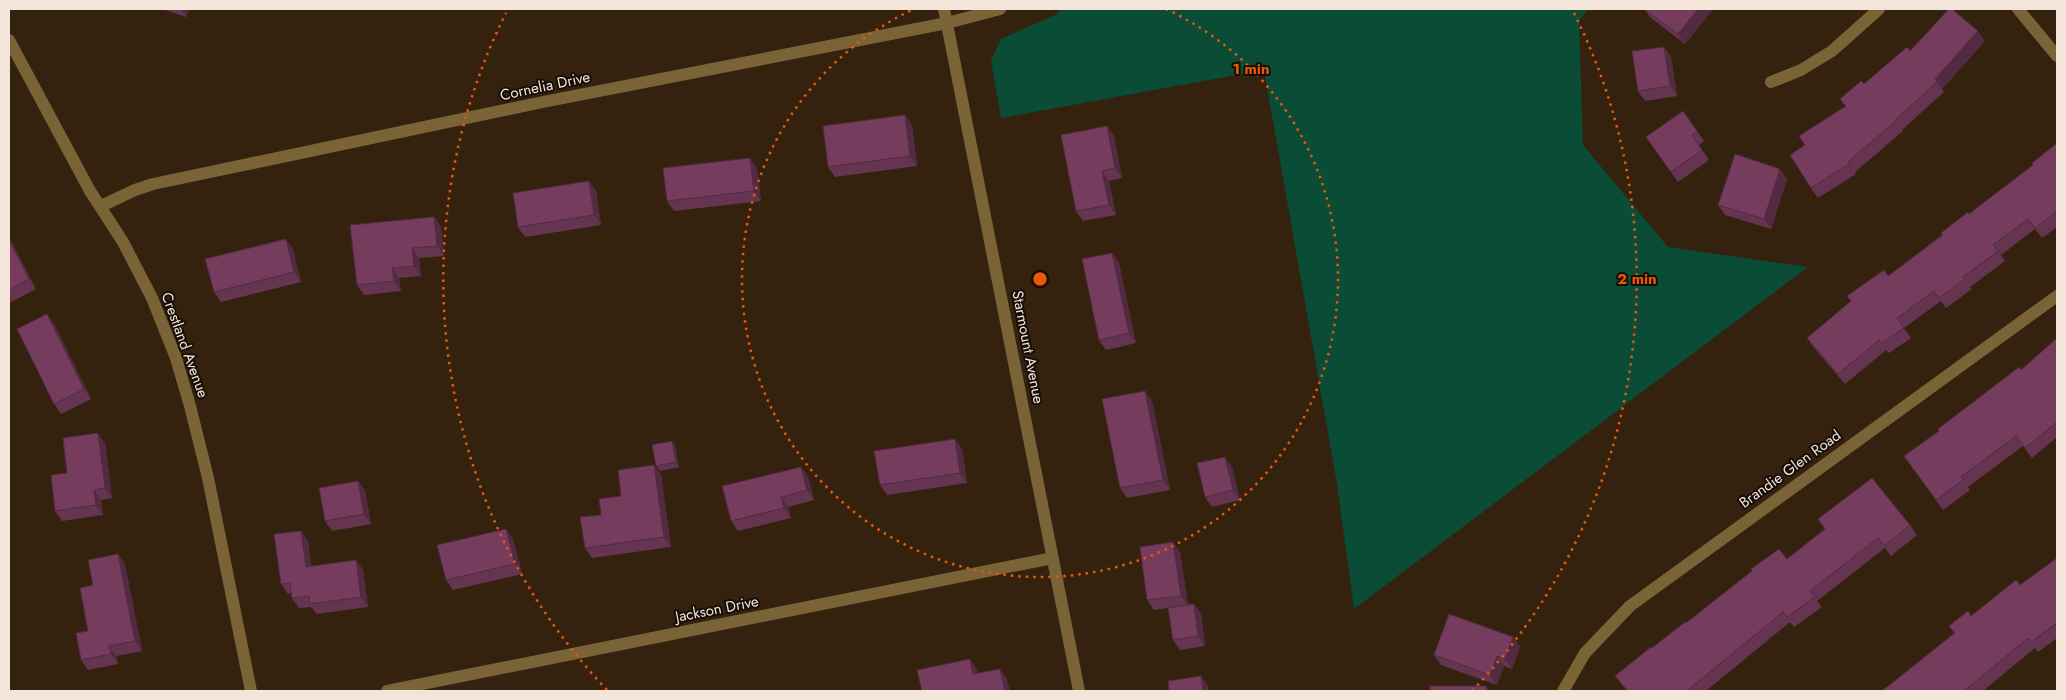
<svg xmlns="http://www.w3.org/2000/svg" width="2066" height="700" font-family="Jost,sans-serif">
<rect width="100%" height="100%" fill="#35220e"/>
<path fill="#0a4c35" d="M 1062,9 L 1588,9 L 1579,21 L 1583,145 L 1668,247 L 1808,267 L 1354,609 L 1337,484 L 1264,70 L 1001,118 L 991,61 L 1001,39 L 1055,15 Z"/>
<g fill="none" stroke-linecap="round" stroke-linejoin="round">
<path stroke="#7a6337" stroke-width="12" d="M 944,9 L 1079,691
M 2018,9 L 2057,56
M 9,40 L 90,191 L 123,242 L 152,298 L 176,358 L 190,406 L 208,478 L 251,691
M 1771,82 L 1801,70 L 1832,51 L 1879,9
M 101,206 L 135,190 L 153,184 L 543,102 L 947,23 L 1000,9
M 387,691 L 1053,558
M 1563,691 L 1585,653 L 1630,606 L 2057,296"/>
</g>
<path fill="#653450" d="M 162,9 L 189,9 L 186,17 Z
M 1644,9 L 1713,9 L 1685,44 L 1651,18 Z
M 1985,41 L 1942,89 L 1944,92 L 1902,130 L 1903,131 L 1855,172 L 1856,174 L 1818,198 L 1811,188 L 1805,145 L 1846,106 L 1840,99 L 1864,84 L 1910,51 Z
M 1664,47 L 1671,57 L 1677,96 L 1645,101 L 1638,91 Z
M 1683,111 L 1704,141 L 1699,145 L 1709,160 L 1678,182 L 1646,137 Z
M 905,115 L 912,125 L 917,166 L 835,177 L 828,167 Z
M 1114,136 L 1122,178 L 1109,181 L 1116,215 L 1083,221 L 1076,211 Z
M 2057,143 L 2057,227 L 2042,238 L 2035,229 L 2001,255 L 2005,261 L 1970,287 L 1972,289 L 1946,308 L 1941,301 L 1904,328 L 1911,338 L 1889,353 L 1886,350 L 1845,384 L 1814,348 L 1807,338 L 2033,165 Z
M 757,168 L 761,201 L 674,211 L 667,201 Z
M 1780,169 L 1787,179 L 1771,229 L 1725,215 L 1718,205 Z
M 589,181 L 596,191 L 601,225 L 525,237 L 518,227 Z
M 434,217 L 441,227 L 444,256 L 419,258 L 421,276 L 399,278 L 401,291 L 364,295 L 357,285 Z
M 9,237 L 36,289 L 9,303 Z
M 293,249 L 301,282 L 221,302 L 214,292 Z
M 1112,253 L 1119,263 L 1136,343 L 1106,350 L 1099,340 Z
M 47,314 L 54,324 L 91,399 L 61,414 L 54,404 Z
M 2057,338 L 2057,437 L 2032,458 L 2023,446 L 1968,487 L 1970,490 L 1943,510 L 1904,456 L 1939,431 L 2021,370 Z
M 1152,401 L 1170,490 L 1127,498 L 1120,488 Z
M 672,441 L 675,446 L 679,467 L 660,471 L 656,466 Z
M 105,443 L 112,498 L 101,500 L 103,515 L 62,521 L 55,511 L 67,473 Z
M 962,449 L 967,483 L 887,495 L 880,485 Z
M 654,465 L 661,475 L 671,547 L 592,558 L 585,548 L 601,515 Z
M 801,467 L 808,477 L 814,500 L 788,507 L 791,518 L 738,531 L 731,521 Z
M 1232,467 L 1240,500 L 1212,507 L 1205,497 Z
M 358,481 L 365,491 L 371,524 L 332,531 L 325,521 Z
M 1818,519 L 1910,525 L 1917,535 L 1891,556 L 1885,548 L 1817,601 L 1822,607 L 1794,627 L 1790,622 L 1706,691 L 1627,691 L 1615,676 L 1652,648 L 1686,623 L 1787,559 L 1825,529 Z
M 506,529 L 513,539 L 522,574 L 453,590 L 446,580 Z
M 308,541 L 311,566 L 356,560 L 363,570 L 368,607 L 317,614 L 311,607 L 299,608 L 292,598 L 292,593 L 288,594 L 281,584 Z
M 1180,552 L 1188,605 L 1194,604 L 1201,614 L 1205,646 L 1180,650 L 1173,640 L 1168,608 L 1154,610 L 1147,600 Z
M 118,554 L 125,564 L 142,651 L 116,656 L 118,664 L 88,670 L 81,660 L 88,631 L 93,585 Z
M 2057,558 L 2057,638 L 2038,652 L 2035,648 L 1983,691 L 1882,691 L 1954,633 L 1949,626 L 1971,616 L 2020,585 Z
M 1513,637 L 1520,647 L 1512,669 L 1504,666 L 1497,685 L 1441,665 L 1434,655 Z"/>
<path fill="#522a41" d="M 181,9 L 189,9 L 186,17 Z
M 1698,9 L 1713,9 L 1685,44 L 1678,34 Z
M 1978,31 L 1985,41 L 1942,89 L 1935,79 Z
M 1664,47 L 1671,57 L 1677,96 L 1670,86 Z
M 905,115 L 912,125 L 917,166 L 910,156 Z
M 1107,126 L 1114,136 L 1122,178 L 1115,168 Z
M 750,158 L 757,168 L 761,201 L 754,191 Z
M 1780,169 L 1787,179 L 1771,229 L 1764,219 Z
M 1102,171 L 1109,181 L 1116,215 L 1109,205 Z
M 589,181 L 596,191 L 601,225 L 594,215 Z
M 434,217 L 441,227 L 444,256 L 437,246 Z
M 9,237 L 36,289 L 29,279 L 9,240 Z
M 286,239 L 293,249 L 301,282 L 294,272 Z
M 412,248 L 419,258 L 421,276 L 414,266 Z
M 1112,253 L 1119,263 L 1136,343 L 1129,333 Z
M 392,268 L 399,278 L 401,291 L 394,281 Z
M 47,314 L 54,324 L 91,399 L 84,389 Z
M 1145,391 L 1152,401 L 1170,490 L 1163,480 Z
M 98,433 L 105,443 L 112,498 L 105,488 Z
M 955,439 L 962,449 L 967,483 L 960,473 Z
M 672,441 L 675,446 L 679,467 L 676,462 Z
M 1225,457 L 1232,467 L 1240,500 L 1233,490 Z
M 654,465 L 661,475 L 671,547 L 664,537 Z
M 801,467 L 808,477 L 814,500 L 807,490 Z
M 358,481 L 365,491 L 371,524 L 364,514 Z
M 94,490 L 101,500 L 103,515 L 96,505 Z
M 781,497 L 788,507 L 791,518 L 784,508 Z
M 506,529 L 513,539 L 522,574 L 515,564 Z
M 301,531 L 308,541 L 313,577 L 306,567 Z
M 1173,542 L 1180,552 L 1188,606 L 1181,596 Z
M 118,554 L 125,564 L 142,651 L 135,641 Z
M 356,560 L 363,570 L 368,607 L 361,597 Z
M 1194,604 L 1201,614 L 1205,646 L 1198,636 Z
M 1513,637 L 1520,647 L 1512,669 L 1505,659 Z
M 109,646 L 116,656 L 118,664 L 111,654 Z
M 1497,656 L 1504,666 L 1497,685 L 1490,675 Z
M 970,659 L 977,669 L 980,684 L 973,674 Z
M 1000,669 L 1007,679 L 1010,691 L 1005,691 Z
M 1201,676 L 1208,686 L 1209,691 L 1203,691 Z
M 1486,686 L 1490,691 L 1486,691 Z"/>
<path fill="#753c5d" stroke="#522a41" d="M 1644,9 L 1698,9 L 1678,34 Z
M 1949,9 L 1952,9 L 1978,31 L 1935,79 L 1937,82 L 1895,120 L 1896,121 L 1848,162 L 1849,164 L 1811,188 L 1790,155 L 1805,145 L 1799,136 L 1846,106 L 1840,99 L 1861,81 L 1864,84 L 1907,47 L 1910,51 Z
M 1664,47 L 1670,86 L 1638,91 L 1632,51 Z
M 1683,111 L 1697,131 L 1692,135 L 1702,150 L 1671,172 L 1646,137 Z
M 905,115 L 910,156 L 828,167 L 823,126 Z
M 1107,126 L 1115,168 L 1102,171 L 1109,205 L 1076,211 L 1061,135 Z
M 2057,143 L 2057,211 L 2035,228 L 2028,219 L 1993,245 L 1998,251 L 1963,277 L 1965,279 L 1939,298 L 1934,291 L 1897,318 L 1904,328 L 1882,343 L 1879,340 L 1838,374 L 1807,338 L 1851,301 L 1847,296 L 1884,270 L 1888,276 L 1943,235 L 1941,233 L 1968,212 L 1969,214 L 2033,165 L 2032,163 Z
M 1735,154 L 1780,169 L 1764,219 L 1718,205 Z
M 750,158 L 754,191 L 667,201 L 663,168 Z
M 589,181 L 594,215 L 518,227 L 513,193 Z
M 434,217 L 437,246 L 412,248 L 414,266 L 392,268 L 394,281 L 357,285 L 350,225 Z
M 286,239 L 294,272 L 214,292 L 205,259 Z
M 9,240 L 29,279 L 9,290 Z
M 1112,253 L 1129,333 L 1099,340 L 1082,259 Z
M 47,314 L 84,389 L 54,404 L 17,329 Z
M 2057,338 L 2057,422 L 2025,448 L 2016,436 L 1961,477 L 1963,480 L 1936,500 L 1904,456 L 1939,431 L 1938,429 L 2019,367 L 2021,370 Z
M 1145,391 L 1163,480 L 1120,488 L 1102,399 Z
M 98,433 L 105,488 L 94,490 L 96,505 L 55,511 L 51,475 L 67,473 L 63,438 Z
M 955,439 L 960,473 L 880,485 L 874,451 Z
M 672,441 L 676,462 L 656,466 L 652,445 Z
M 1225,457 L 1233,490 L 1205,497 L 1197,463 Z
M 654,465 L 664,537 L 585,548 L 580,517 L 601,515 L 599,499 L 621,496 L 618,470 Z
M 801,467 L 807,490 L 781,497 L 784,508 L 731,521 L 722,486 Z
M 1872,478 L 1910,525 L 1884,546 L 1878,538 L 1810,591 L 1815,597 L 1787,617 L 1783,612 L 1688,690 L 1688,691 L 1628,691 L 1615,676 L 1651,647 L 1652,648 L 1685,622 L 1686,623 L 1752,571 L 1751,569 L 1779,549 L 1787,559 L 1825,529 L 1818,519 Z
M 358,481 L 364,514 L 325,521 L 319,488 Z
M 506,529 L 515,564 L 446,580 L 437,545 Z
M 301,531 L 306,567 L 356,560 L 361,597 L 310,604 L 309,596 L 292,598 L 290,583 L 281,584 L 274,534 Z
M 1173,542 L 1181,596 L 1147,600 L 1140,547 Z
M 118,554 L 135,641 L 109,646 L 111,654 L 81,660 L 76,633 L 88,631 L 80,588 L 93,585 L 88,560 Z
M 2057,558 L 2057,623 L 2031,642 L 2028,638 L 1964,691 L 1882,691 L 1955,633 L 1949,626 L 1968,611 L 1971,616 L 2016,580 L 2020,585 Z
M 1194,604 L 1198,636 L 1173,640 L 1168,608 Z
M 1449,614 L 1513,637 L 1505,659 L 1497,656 L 1490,675 L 1434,655 Z
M 970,659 L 973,674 L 1000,669 L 1005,691 L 922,691 L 917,670 Z
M 1201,676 L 1203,691 L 1169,691 L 1168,681 Z
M 1430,686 L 1486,686 L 1486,691 L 1430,691 Z"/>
<g fill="none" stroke="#e8590c" stroke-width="2.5" stroke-dasharray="2.5 5">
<path d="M1166 9A298 298 0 1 1 914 9"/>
<path d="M607 690A597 597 0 0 1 506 13M1574 13A597 597 0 0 1 1473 690"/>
</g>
<g text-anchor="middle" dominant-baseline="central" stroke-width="4" stroke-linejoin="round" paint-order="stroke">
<g font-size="15" fill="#f3e5d9" stroke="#160e06">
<text transform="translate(545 86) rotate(-12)">Cornelia Drive</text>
<text transform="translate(185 345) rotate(70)">Crestland Avenue</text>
<text transform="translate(1028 347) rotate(79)">Starmount Avenue</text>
<text transform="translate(1790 469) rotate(-36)">Brandie Glen Road</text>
<text transform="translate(717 609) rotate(-11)">Jackson Drive</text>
</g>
</g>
<circle cx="1040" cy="279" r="8" fill="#e8590c" stroke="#160e06" stroke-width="2.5"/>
<g font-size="15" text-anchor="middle" font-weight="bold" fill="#e8590c" stroke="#160e06" stroke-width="4" stroke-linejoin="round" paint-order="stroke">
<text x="1251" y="74">1 min</text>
<text x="1637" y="284">2 min</text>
</g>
<rect width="2066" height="700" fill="none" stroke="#f3e5d9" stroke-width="20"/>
</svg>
